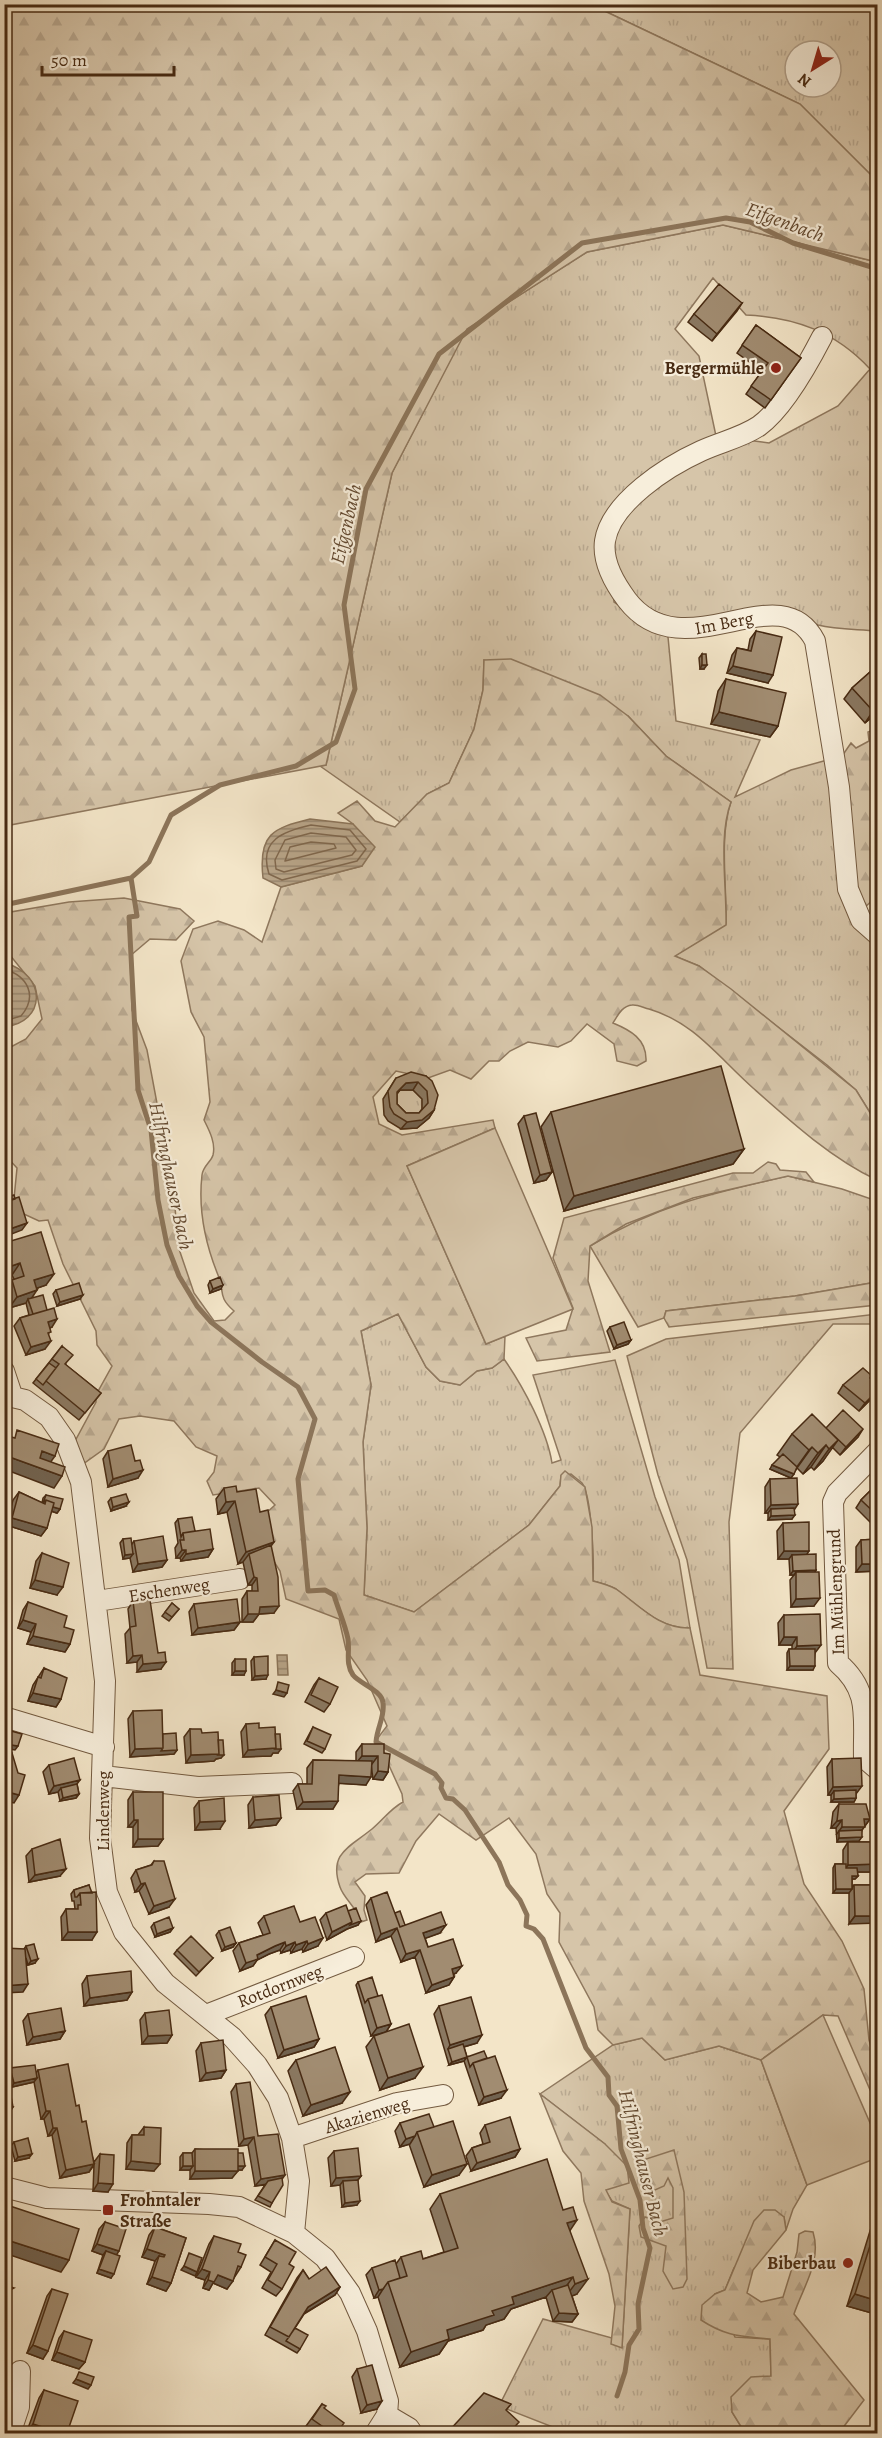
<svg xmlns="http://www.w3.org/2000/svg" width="882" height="2438" font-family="Alegreya,serif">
<defs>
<pattern id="grass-tufts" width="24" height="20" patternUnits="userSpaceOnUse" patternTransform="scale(1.5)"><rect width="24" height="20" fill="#d6c5a9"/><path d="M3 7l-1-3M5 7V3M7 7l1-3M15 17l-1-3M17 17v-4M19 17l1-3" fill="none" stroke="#b9a991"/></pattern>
<pattern id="forest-firs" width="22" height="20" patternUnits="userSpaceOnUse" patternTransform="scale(1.5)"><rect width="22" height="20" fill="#d6c5a9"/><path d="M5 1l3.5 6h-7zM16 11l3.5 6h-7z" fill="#b9a991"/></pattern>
<pattern id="water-rules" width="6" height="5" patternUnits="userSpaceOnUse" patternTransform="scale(1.5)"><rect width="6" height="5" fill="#b9a68a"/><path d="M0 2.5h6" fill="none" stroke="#988770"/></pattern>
</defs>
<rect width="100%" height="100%" fill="#f3e5c8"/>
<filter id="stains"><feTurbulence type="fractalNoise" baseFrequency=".00333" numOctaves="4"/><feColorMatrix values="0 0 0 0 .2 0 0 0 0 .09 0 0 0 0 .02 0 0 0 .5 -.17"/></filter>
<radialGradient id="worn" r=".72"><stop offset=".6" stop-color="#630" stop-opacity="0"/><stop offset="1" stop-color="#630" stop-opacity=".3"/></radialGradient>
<path fill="url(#grass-tufts)" stroke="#8f785e" stroke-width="1.5" fill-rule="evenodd" d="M 592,5 L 877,5 L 877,181 L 800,104 ZM 795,51 L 831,51 L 831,87 L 795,87 Z
M 723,225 L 877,262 L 877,631 C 859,629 837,630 818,625 C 801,620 787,608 767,607 C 749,606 736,615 719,619 C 678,628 629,609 614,567 C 610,552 611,532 609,517 L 614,602 L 668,637 L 676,721 L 760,740 L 735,797 L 791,770 L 831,759 L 839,860 L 877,943 L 877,1124 L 856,1090 L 827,1065 L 699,966 L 674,956 L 726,924 C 727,887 719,836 731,802 L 666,756 L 628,716 L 484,660 L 483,690 L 474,729 L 449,783 L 427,794 L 400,822 L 320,766 L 326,765 L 392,473 L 466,329 L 587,252 ZM 713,278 L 746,315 C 795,317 836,332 870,369 L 838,406 L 769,443 L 716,436 L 699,356 L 675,329 Z
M 407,1089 L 413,1090 L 422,1099 L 422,1111 L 413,1120 L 392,1099 L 400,1090 Z
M 788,1176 L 842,1189 L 877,1201 L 877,1282 L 795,1296 L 666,1311 L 664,1318 L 638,1327 L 590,1246 C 657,1205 713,1193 788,1176 Z
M 398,1314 L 426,1367 L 440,1381 L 460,1385 L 477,1371 L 492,1368 L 504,1359 C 523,1386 547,1431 552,1463 L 561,1460 L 533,1375 L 615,1360 L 655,1497 L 679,1560 L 690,1628 C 659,1629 640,1606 616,1589 C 609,1585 601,1583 593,1581 C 594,1562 592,1497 582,1483 C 579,1480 574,1477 571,1474 L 561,1476 L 560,1486 L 529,1525 L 414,1612 L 364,1595 L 367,1528 L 363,1442 L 371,1385 L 361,1331 Z
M 877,1314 L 877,1324 L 833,1324 L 740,1433 L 729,1522 L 733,1669 L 707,1668 L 687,1560 L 658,1475 L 627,1356 L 666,1339 Z
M 642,2038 L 665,2060 L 719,2046 L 761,2060 L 807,2185 L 793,2209 L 786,2230 L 784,2217 L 734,2268 L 725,2290 L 715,2294 L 735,2337 L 770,2339 L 771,2376 L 732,2412 L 745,2433 L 568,2433 L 499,2406 L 543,2319 L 612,2338 L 612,2344 L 622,2347 L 630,2209 L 612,2201 L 605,2190 L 605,2144 L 540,2094 L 613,2045 Z"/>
<path fill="url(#forest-firs)" stroke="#8f785e" stroke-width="1.5" d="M 5,4 L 592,5 L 800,104 L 877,181 L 877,262 L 723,225 L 587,252 L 467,329 L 392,473 L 326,765 L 5,826 Z
M 511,659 L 600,695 L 628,716 L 666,756 L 731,802 C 718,836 727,888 726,925 L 675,956 L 699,966 L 731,989 L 856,1090 L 877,1124 L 877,1180 C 832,1159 790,1121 753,1088 C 719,1058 694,1022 649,1009 C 644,1008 637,1004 632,1005 C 622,1006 618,1015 613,1023 C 630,1030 647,1039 646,1061 L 637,1066 L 617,1061 L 614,1044 L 587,1024 L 571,1041 L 558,1047 L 528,1042 L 510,1051 L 499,1061 L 489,1061 L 471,1079 L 450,1070 L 428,1078 L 396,1071 L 373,1097 L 379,1124 L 402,1135 L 493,1120 L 495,1128 L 407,1166 L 486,1344 L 505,1336 L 504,1359 L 492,1368 L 477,1371 L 460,1385 L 440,1381 L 426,1367 L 398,1314 L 361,1331 L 371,1385 L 363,1442 L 367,1528 L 364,1595 L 414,1612 L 529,1525 L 560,1486 L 561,1475 L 565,1471 L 585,1487 L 592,1527 L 593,1581 C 601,1583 609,1585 616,1589 C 640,1606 659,1629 690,1628 L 700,1675 L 827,1696 L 829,1749 L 784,1811 L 804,1884 L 842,1941 L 864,1989 L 869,2040 L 877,2065 L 877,2106 L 838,2016 L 823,2015 L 761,2060 L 719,2046 L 665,2060 L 642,2038 L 613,2045 L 598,2030 L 594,2007 L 559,1942 L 560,1913 L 547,1894 L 536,1854 L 509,1818 L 476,1840 L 439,1814 L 416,1841 L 399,1873 L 366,1874 L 355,1882 L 365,1896 L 364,1910 L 367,1920 L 361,1922 C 356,1906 344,1899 340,1887 C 328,1853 350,1847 372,1829 C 383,1820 390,1809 403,1802 L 402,1794 L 377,1739 L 387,1726 L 367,1680 L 346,1650 L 339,1619 L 286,1599 L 280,1571 L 268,1552 L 264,1515 L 275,1505 L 259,1488 L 213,1495 L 207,1481 L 214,1472 L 217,1456 L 196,1447 L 174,1421 L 140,1416 L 119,1419 L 104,1449 L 83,1464 L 74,1443 L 96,1402 L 96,1395 L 112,1366 L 97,1345 L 96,1331 L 63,1264 L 48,1220 L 39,1221 L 13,1209 L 17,1168 L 5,1155 L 5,1050 L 26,1039 L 42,1019 L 35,986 L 5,949 L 5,913 L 69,902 L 124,898 L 180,909 L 194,921 L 176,940 L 150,939 L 130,956 L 132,1010 L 147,1050 L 174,1194 L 178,1246 L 194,1293 L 214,1321 L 225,1320 L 234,1311 C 217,1296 225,1292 218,1275 C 205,1243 198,1210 202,1175 C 203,1166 211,1162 213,1155 C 216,1143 209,1130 204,1120 L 210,1102 L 204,1037 L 191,1012 L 181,961 L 193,929 L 218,921 L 244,930 L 262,942 L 281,887 L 362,866 L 353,824 L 338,813 L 357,801 L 375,821 L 395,827 L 427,794 L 449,783 L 474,729 L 483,690 L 484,660 Z
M 877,729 L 877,896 L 863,909 L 853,886 L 840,759 L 851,743 L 856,748 L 869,741 L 868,732 Z
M 768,1162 L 776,1164 L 780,1170 L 806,1172 L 814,1182 L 788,1176 L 693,1198 L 626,1224 L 590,1246 L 588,1281 L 610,1352 L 537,1361 L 526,1338 L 566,1330 L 573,1308 L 553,1258 L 564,1218 L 733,1173 L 753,1173 Z
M 877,1282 L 877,1305 L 669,1327 L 664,1318 L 666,1311 L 795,1296 Z
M 540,2094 L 605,2144 L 627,2166 L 629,2183 L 606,2190 L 612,2202 L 630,2209 L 622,2348 L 611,2344 L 615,2306 L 609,2274 L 584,2201 L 581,2173 L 563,2151 Z
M 674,2150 L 684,2192 L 687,2279 L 683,2287 L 673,2289 L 663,2271 L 666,2246 L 641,2237 L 639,2226 L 645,2217 L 660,2222 L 673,2218 L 673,2188 L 668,2178 L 664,2186 L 655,2190 L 647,2186 L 641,2175 L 646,2159 Z
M 764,2210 L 775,2210 L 784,2217 L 786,2230 L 753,2270 L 747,2293 L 761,2302 L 783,2297 L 797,2252 L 799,2234 L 805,2231 L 813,2232 C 822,2261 803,2287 794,2314 L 864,2400 L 839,2433 L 745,2433 L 732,2412 L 731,2397 L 751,2377 L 771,2376 L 770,2339 C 741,2336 727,2337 701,2320 L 702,2305 L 715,2294 L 725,2290 L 754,2221 Z"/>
<path fill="#d6c5a9" stroke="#8f785e" stroke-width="1.5" d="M 495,1128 L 573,1309 L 486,1344 L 407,1166 Z
M 823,2015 L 877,2139 L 877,2158 L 807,2185 L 761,2060 Z"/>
<path fill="url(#water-rules)" stroke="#8c755a" stroke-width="1.5" d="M 310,819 L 353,824 L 375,847 L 362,866 L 281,887 L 263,878 C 258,834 273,828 310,819 Z
M 5,963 C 48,975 46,1023 4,1027 Z
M 277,1655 L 287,1655 L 288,1675 L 278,1675 Z"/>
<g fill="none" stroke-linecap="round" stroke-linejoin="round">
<path stroke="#80684e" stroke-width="1.5" d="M 311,825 L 350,830 L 366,849 L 357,861 L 282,880 L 269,874 C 258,840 284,831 311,825 Z
M 311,833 L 346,837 L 356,850 L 352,855 L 284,872 L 276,869 L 275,860 L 285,840 Z
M 311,842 L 334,844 L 336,848 L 285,861 L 290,847 Z
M 4,969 C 28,976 38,996 21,1016 L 4,1021"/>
<path stroke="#8c755a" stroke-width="5" d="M 131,878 L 137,916 L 129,917 L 138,1090 L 151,1130 L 158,1200 L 167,1245 L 179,1276 L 197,1306 L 211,1322 L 262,1362 L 298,1387 L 315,1419 L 298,1479 L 308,1591 L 325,1590 L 334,1595 C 338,1609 345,1624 348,1639 C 350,1652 345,1663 353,1675 C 360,1684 382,1690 383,1703 C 385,1717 377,1727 376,1742 L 435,1774 L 442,1783 L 441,1788 L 446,1798 L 453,1799 L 465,1810 L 499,1862 L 508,1885 L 520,1900 L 527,1915 L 526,1926 L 534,1929 L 543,1939 L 586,2048 L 608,2077 L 609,2095 L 617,2106 L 621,2149 L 640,2200 L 643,2228 L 650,2248 L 638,2304 L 639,2329 L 629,2345 L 625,2372 L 617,2396
M 4,905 L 131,878 L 149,862 L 171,815 L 220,785 L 296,766 L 336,742 L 355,689 L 344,605 L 366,489 L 439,354 L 582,243 L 726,218 L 750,222 L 793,243 L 878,269"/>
<g stroke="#735a40" stroke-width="22">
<path id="minor" d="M 822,337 C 808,364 784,408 759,426 C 741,438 720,442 701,451 C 668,466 611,502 605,541 C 602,562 615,584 627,600 C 683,673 780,572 815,641 L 839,787 L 848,889 L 861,920 L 878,935
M 4,1371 L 12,1395
M 4,1395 L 25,1400 L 49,1417 L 65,1440 L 81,1482 L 105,1681 L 100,1838 L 107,1892 L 124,1932 L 165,1983 L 232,2037 L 257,2065 L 278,2098 L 292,2138 L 299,2181 L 294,2233
M 878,1451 L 837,1493 L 833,1502 L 838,1663 C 871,1691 863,1718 864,1758 L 878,1770
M 97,1601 L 240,1579
M 4,1717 L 104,1747
M 103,1776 L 198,1787 L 292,1783
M 206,2015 L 354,1957
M 292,2138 L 397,2103 L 443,2095
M 4,2187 L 47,2198 L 209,2204 L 239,2207 L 294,2233 L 325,2258 L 350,2293 L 367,2331 L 388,2401 L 387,2415 L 375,2434
M 387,2415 L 409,2428 L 413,2434
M 10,2434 L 19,2407 L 20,2371"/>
</g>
<use href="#minor" stroke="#f7eedb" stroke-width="20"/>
</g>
<path fill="#8a7861" stroke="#482b13" stroke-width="1.5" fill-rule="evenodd" d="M 742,303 L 712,341 L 688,322 L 694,314 Z
M 756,325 L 801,358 L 765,408 L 746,394 L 762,371 L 737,353 Z
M 756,631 L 768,683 L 727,673 L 732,655 L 737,648 L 748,650 L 750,639 Z
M 702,654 L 704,669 L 700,669 L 699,658 Z
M 878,665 L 878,712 L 865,723 L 844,699 L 852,688 Z
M 726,679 L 778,726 L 770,737 L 711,724 L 718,691 Z
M 426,1076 L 434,1110 L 429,1118 L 417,1128 L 401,1129 L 388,1121 L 384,1115 L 383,1099 L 396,1078 ZM 400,1090 L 413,1090 L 422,1099 L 422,1109 L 419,1113 L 406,1113 L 397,1104 L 397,1094 Z
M 551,1112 L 744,1149 L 733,1164 L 564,1211 L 541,1127 Z
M 524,1116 L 552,1172 L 546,1180 L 534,1183 L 518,1124 Z
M 4,1243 L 46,1285 L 37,1288 L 32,1298 L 52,1327 L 50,1328 L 45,1349 L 26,1355 L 14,1326 L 20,1318 L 29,1315 L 26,1303 L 9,1308 L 4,1290 L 12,1280 L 14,1279 L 12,1275 L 4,1277 Z
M 210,1281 L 221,1289 L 210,1293 L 208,1285 Z
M 56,1290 L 80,1299 L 57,1306 L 53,1294 Z
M 610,1327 L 631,1340 L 628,1344 L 614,1349 L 607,1331 Z
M 62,1346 L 66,1365 L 101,1393 L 79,1420 L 33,1383 Z
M 870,1378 L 875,1395 L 859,1411 L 838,1393 L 843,1385 Z
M 826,1428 L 858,1437 L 840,1455 L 832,1447 L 823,1461 L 814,1470 L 811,1467 L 803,1474 L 797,1468 L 791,1478 L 770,1469 L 780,1457 L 777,1455 L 792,1434 Z
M 108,1451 L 135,1461 L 138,1478 L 108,1487 L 103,1459 Z
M 770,1479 L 794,1509 L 792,1519 L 768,1520 L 768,1513 L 765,1513 L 765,1487 Z
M 878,1483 L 878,1520 L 873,1525 L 856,1508 L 861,1500 Z
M 224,1488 L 237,1492 L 260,1512 L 271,1545 L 274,1613 L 259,1614 L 253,1622 L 242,1622 L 242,1599 L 247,1591 L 252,1591 L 252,1585 L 248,1585 L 243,1562 L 238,1564 L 227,1512 L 218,1514 L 216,1499 Z
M 19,1492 L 42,1503 L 43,1498 L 46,1495 L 60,1509 L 57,1513 L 51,1511 L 47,1528 L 41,1536 L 6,1525 L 13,1500 Z
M 111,1498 L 126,1506 L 111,1511 L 108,1502 Z
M 178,1519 L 195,1531 L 213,1549 L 208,1557 L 181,1561 L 180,1558 L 176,1558 L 175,1548 L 178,1543 L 175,1523 Z
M 783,1523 L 807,1554 L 816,1570 L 815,1572 L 814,1606 L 791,1607 L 790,1580 L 794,1575 L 790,1575 L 789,1559 L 778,1559 L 777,1531 Z
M 123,1539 L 132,1544 L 134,1541 L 167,1560 L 162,1567 L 133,1572 L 130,1558 L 123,1559 L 120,1543 Z
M 878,1539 L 878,1571 L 856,1572 L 856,1547 L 861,1540 Z
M 42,1553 L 57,1595 L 30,1588 L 36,1561 Z
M 878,1589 L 878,1622 L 874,1622 L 873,1596 Z
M 133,1601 L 158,1653 L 161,1669 L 137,1672 L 137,1662 L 127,1663 L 125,1634 L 130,1628 L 128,1609 Z
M 28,1602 L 64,1627 L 70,1644 L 65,1652 L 27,1644 L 31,1632 L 18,1628 L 23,1610 Z
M 172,1603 L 179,1609 L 169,1621 L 162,1616 Z
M 194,1604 L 240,1622 L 234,1630 L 192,1635 L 189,1612 Z
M 784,1615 L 815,1653 L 813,1670 L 787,1670 L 787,1653 L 789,1649 L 792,1649 L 792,1645 L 779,1645 L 778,1623 Z
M 878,1644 L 878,1671 L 876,1671 L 876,1647 Z
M 254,1657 L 266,1679 L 252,1680 L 251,1661 Z
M 235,1659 L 244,1675 L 232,1675 L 232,1663 Z
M 44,1668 L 61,1699 L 56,1707 L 28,1701 L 33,1685 Z
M 319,1678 L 330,1704 L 324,1712 L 305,1702 L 314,1685 Z
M 878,1686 L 878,1711 L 877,1688 Z
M 133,1711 L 163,1734 L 177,1750 L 174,1754 L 130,1757 L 128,1719 Z
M 246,1724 L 275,1734 L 278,1753 L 273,1753 L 271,1756 L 243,1757 L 241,1732 Z
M 313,1727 L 325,1749 L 322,1753 L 304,1744 Z
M 190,1729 L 218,1740 L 221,1758 L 216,1759 L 214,1761 L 186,1763 L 184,1737 Z
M 362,1744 L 384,1753 L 388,1772 L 383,1780 L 373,1779 L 371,1764 L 366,1785 L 339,1783 L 333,1809 L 297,1809 L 293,1791 L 298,1784 L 307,1784 L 307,1768 L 313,1760 L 356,1761 L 356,1752 Z
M 832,1759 L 856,1794 L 856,1798 L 854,1802 L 831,1802 L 831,1795 L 828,1795 L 827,1767 Z
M 49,1765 L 77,1784 L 79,1794 L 76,1798 L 60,1801 L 58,1792 L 49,1794 L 43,1772 Z
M 133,1792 L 163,1839 L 158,1846 L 133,1847 L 133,1827 L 128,1827 L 128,1800 Z
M 253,1797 L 281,1818 L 276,1825 L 249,1828 L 248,1805 Z
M 199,1801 L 220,1829 L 195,1830 L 194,1808 Z
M 839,1804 L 870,1819 L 862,1830 L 859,1841 L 837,1842 L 836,1828 L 831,1828 L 833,1812 Z
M 848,1842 L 878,1842 L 878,1867 L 874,1872 L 857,1872 L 858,1876 L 855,1879 L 852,1879 L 852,1888 L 854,1885 L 878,1885 L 849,1924 L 849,1893 L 833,1893 L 833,1868 L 835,1864 L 843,1864 L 843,1850 Z
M 32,1849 L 60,1876 L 29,1882 L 26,1856 Z
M 154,1861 L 169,1907 L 149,1914 L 139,1891 L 135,1892 L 131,1878 L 136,1870 L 151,1865 Z
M 89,1885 L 92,1940 L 62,1940 L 61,1917 L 66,1909 L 75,1909 L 74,1901 L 72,1901 L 71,1894 L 74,1890 Z
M 371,1898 L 395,1913 L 405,1925 L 440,1933 L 425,1938 L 428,1947 L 456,1973 L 454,1974 L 454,1977 L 449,1985 L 426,1993 L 415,1957 L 401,1962 L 391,1936 L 376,1942 L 366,1905 Z
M 348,1911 L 358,1925 L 347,1929 L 327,1940 L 320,1920 L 326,1913 Z
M 264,1916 L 300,1922 L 318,1946 L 303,1952 L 302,1949 L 291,1953 L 290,1950 L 281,1953 L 280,1950 L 269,1954 L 257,1960 L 253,1966 L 240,1971 L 233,1951 L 239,1943 L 263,1935 L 258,1923 Z
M 154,1923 L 173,1928 L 170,1932 L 155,1937 L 151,1927 Z
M 219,1931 L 236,1943 L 233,1947 L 222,1951 L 216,1935 Z
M 26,1946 L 35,1963 L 28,1965 L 26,1958 L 23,1992 L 24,1949 Z
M 177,1950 L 213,1958 L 196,1976 L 174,1954 Z
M 87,1976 L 132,1992 L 127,2000 L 84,2006 L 82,1984 Z
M 358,1982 L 378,1996 L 391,2024 L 386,2032 L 415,2078 L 380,2090 L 366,2047 L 374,2036 L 384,2032 L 371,2036 L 356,1985 Z
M 439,2006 L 477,2043 L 464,2047 L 467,2057 L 501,2098 L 479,2105 L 464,2061 L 449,2065 L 434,2014 Z
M 271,2007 L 319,2039 L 314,2047 L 278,2058 L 265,2015 Z
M 145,2013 L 172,2035 L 167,2043 L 142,2044 L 140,2020 Z
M 28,2014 L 65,2031 L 60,2039 L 27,2045 L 23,2021 Z
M 201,2043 L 226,2070 L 221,2078 L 200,2081 L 196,2051 Z
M 296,2060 L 342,2103 L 303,2116 L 288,2071 Z
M 10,2068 L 36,2073 L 38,2070 L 76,2106 L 82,2122 L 94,2162 L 100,2154 L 108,2192 L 93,2191 L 94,2165 L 89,2172 L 60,2178 L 52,2135 L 48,2136 L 44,2119 L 41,2119 L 34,2082 L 12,2087 L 8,2072 Z
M 236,2084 L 258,2136 L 282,2178 L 272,2203 L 270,2207 L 255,2200 L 265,2185 L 255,2186 L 248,2145 L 239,2146 L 231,2092 Z
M 400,2123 L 434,2127 L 459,2175 L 424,2187 L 409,2144 L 400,2147 L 395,2131 Z
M 485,2125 L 520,2149 L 515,2157 L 471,2171 L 466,2156 L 472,2148 L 483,2144 L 480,2133 Z
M 144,2127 L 154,2171 L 126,2169 L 127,2143 L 132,2135 L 138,2135 Z
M 14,2142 L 29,2158 L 15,2161 L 11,2146 Z
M 195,2149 L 238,2153 L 242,2170 L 238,2170 L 232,2178 L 190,2179 L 190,2170 L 180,2170 L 180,2157 L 183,2153 L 192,2153 Z
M 334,2151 L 361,2176 L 358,2180 L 357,2205 L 342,2207 L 340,2185 L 331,2186 L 328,2158 Z
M 440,2194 L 570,2230 L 577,2294 L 572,2296 L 578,2314 L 572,2322 L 553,2321 L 546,2297 L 511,2309 L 504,2319 L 486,2325 L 483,2330 L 448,2341 L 439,2354 L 400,2367 L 378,2297 L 374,2298 L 366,2275 L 372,2268 L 396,2264 L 401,2257 L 423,2259 L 444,2252 L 430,2209 Z
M 878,2205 L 878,2310 L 875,2314 L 847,2306 Z
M 105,2222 L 111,2278 L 97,2273 L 103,2255 L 92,2251 L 99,2229 Z
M 155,2227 L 186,2238 L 171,2283 L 166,2291 L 147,2284 L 155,2261 L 142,2257 L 149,2235 Z
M 214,2236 L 238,2252 L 241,2267 L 227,2289 L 213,2283 L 209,2290 L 203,2288 L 205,2280 L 196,2277 L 209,2244 Z
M 275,2240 L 289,2264 L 282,2289 L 276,2296 L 262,2288 L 271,2272 L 260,2265 Z
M 303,2270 L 309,2279 L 340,2287 L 335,2295 L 304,2314 L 295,2328 L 300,2349 L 297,2353 L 265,2335 L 297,2278 Z
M 52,2289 L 43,2359 L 27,2353 L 47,2296 Z
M 64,2331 L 85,2362 L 79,2369 L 52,2360 L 59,2338 Z
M 357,2369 L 377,2409 L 361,2413 L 352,2377 Z
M 44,2390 L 67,2433 L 34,2433 L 27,2431 L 39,2398 Z
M 322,2404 L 337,2433 L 316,2433 L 306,2426 Z
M 511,2404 L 506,2410 L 514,2430 L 511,2433 L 447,2433 Z"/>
<path fill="#71624f" stroke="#482b13" stroke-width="1.5" d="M 742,303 L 737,311 L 712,341 L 717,334 Z
M 702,665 L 707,665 L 704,669 L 700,669 Z
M 733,666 L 773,675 L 768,683 L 727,673 Z
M 878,707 L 878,712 L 865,723 L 873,711 Z
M 719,712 L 778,726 L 770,737 L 711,724 Z
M 418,1082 L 413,1090 L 400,1090 L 392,1099 L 397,1092 L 406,1083 Z
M 434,1110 L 429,1118 L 417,1128 L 401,1129 L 407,1122 Z
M 744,1149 L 733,1164 L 564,1211 L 574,1196 Z
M 552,1172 L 546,1180 L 534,1183 L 540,1175 Z
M 27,1223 L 22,1230 L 4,1237 L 4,1231 Z
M 20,1263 L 12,1275 L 4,1277 L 4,1270 L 6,1268 Z
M 54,1274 L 46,1285 L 26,1292 L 34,1280 Z
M 223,1285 L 221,1289 L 210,1293 L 213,1289 Z
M 37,1290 L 29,1302 L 28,1299 L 26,1303 L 9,1308 L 17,1297 Z
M 83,1295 L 80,1299 L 57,1306 L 60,1302 Z
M 57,1319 L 52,1327 L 43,1330 L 48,1322 Z
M 631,1340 L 628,1344 L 614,1349 L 617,1345 Z
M 51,1341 L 45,1349 L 26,1355 L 31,1347 Z
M 878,1390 L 875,1395 L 859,1411 L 865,1403 Z
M 863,1429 L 858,1437 L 840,1455 L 846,1447 Z
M 838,1440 L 823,1461 L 814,1470 L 829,1449 Z
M 826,1445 L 811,1467 L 803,1474 L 818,1453 Z
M 812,1447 L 797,1468 L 794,1471 L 809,1450 Z
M 42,1451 L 55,1456 L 47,1467 L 34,1463 Z
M 4,1455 L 62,1476 L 54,1488 L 4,1469 Z
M 772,1465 L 794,1474 L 791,1478 L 770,1469 Z
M 143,1470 L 138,1478 L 108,1487 L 113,1479 Z
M 235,1501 L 227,1512 L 218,1514 L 226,1502 Z
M 129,1502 L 126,1506 L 111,1511 L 113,1507 Z
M 44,1504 L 60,1509 L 57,1513 L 42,1508 Z
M 798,1504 L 793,1512 L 771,1509 L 768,1513 L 765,1513 L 771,1505 Z
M 795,1515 L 792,1519 L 768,1520 L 771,1516 Z
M 12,1518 L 47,1528 L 41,1536 L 6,1525 Z
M 274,1542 L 266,1553 L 249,1554 L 243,1562 L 238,1564 L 246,1552 Z
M 213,1549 L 208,1557 L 181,1561 L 186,1554 Z
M 182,1550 L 186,1550 L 180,1558 L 176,1558 Z
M 784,1551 L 809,1551 L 804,1559 L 792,1555 L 789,1559 L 778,1559 Z
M 133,1554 L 130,1558 L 123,1559 L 125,1555 Z
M 167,1560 L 162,1567 L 133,1572 L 138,1564 Z
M 862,1564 L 878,1564 L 878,1571 L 856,1572 Z
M 816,1570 L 814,1574 L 796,1572 L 794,1575 L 790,1575 L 793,1571 Z
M 254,1577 L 257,1578 L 252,1585 L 248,1585 Z
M 35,1580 L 63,1587 L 57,1595 L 30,1588 Z
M 820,1598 L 814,1606 L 791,1607 L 796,1599 Z
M 279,1606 L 274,1613 L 259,1614 L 253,1622 L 242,1622 L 248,1614 L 260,1607 Z
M 23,1620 L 36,1624 L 31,1632 L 18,1628 Z
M 240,1622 L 234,1630 L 192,1635 L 198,1628 Z
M 33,1636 L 70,1644 L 65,1652 L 27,1644 Z
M 784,1637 L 797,1637 L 792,1645 L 779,1645 Z
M 821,1645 L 815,1653 L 792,1653 L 797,1646 Z
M 142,1655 L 137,1662 L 127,1663 L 133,1656 Z
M 166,1662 L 161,1669 L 137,1672 L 143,1664 Z
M 790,1666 L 815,1666 L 813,1670 L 787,1670 Z
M 235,1671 L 246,1671 L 244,1675 L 232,1675 Z
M 268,1675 L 266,1679 L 252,1680 L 255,1676 Z
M 276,1690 L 287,1693 L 284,1697 L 273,1694 Z
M 33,1693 L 61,1699 L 56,1707 L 28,1701 Z
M 4,1744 L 18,1746 L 15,1750 L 4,1748 Z
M 163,1748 L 177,1750 L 174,1754 L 130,1757 L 135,1749 Z
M 276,1748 L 281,1749 L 278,1753 L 273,1753 L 271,1756 L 243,1757 L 248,1750 Z
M 219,1754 L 224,1755 L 221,1758 L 216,1759 L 214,1761 L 186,1763 L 191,1755 Z
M 362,1756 L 378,1756 L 372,1764 L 356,1763 Z
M 378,1771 L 388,1772 L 383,1780 L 373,1779 Z
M 339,1775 L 371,1777 L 366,1785 L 333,1783 Z
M 80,1780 L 74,1788 L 61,1788 L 58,1792 L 49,1794 L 54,1786 Z
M 862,1786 L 856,1794 L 834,1791 L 831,1795 L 828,1795 L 833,1787 Z
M 4,1791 L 19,1795 L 14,1803 L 4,1801 Z
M 79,1794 L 76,1798 L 60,1801 L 63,1798 Z
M 856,1798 L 854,1802 L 831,1802 L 834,1799 Z
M 338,1801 L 333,1809 L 297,1809 L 303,1802 Z
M 281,1818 L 276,1825 L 249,1828 L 255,1820 Z
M 864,1819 L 870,1819 L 859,1834 L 839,1831 L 836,1835 L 842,1827 Z
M 134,1820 L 138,1820 L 133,1827 L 128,1827 Z
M 842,1820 L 836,1828 L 831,1828 L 837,1821 Z
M 225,1821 L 220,1829 L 195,1830 L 200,1822 Z
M 862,1837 L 859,1841 L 837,1842 L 839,1838 Z
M 138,1839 L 163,1839 L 158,1846 L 133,1847 Z
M 878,1864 L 878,1867 L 874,1872 L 843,1872 L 848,1865 Z
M 66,1869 L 60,1876 L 29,1882 L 35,1875 Z
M 852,1876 L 858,1876 L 855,1879 L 849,1879 Z
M 145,1883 L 139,1891 L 135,1892 L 141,1884 Z
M 836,1889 L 852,1889 L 849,1893 L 833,1893 Z
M 175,1899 L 169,1907 L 149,1914 L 154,1906 Z
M 855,1916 L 878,1916 L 878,1923 L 849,1924 Z
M 361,1921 L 358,1925 L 347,1929 L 327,1940 L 332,1932 L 352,1922 Z
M 446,1925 L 440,1933 L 418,1941 L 423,1933 Z
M 173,1928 L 170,1932 L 155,1937 L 157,1934 Z
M 397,1928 L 391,1936 L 376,1942 L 381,1934 Z
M 68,1932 L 97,1932 L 92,1940 L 62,1940 Z
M 323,1938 L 318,1946 L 303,1952 L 308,1944 Z
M 307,1941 L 302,1949 L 291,1953 L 296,1945 Z
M 285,1942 L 280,1950 L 269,1954 L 257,1960 L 253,1966 L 240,1971 L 246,1963 L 257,1955 L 275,1946 Z
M 295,1942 L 290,1950 L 281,1953 L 286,1946 Z
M 236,1943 L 233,1947 L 222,1951 L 225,1947 Z
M 420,1950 L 415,1957 L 401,1962 L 406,1954 Z
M 38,1959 L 35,1963 L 28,1965 L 31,1961 Z
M 462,1966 L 456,1973 L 446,1977 L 452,1969 Z
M 454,1977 L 449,1985 L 426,1993 L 432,1985 Z
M 28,1984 L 23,1992 L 4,1993 L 4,1986 Z
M 132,1992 L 127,2000 L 84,2006 L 90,1998 Z
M 391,2024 L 386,2032 L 371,2036 L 377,2028 Z
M 65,2031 L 60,2039 L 27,2045 L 33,2037 Z
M 172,2035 L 167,2043 L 142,2044 L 148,2036 Z
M 482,2035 L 477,2043 L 449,2051 L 448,2049 L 450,2045 Z
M 319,2039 L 314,2047 L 278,2058 L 284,2050 Z
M 467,2057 L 464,2061 L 449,2065 L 452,2062 Z
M 423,2067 L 415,2078 L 380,2090 L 388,2078 Z
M 226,2070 L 221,2078 L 200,2081 L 206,2073 Z
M 37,2078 L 34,2082 L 12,2087 L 14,2083 Z
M 507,2090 L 501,2098 L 479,2105 L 484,2097 Z
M 350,2092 L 342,2103 L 303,2116 L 311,2105 Z
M 13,2107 L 8,2115 L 4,2116 L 4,2109 Z
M 46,2111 L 50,2111 L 44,2119 L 41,2119 Z
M 53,2128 L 57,2128 L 52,2135 L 48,2136 Z
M 415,2136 L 410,2144 L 400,2147 L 406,2139 Z
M 254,2137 L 248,2145 L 239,2146 L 244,2139 Z
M 520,2149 L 515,2157 L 471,2171 L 477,2163 Z
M 32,2154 L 29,2158 L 15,2161 L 18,2157 Z
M 131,2161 L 160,2164 L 154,2171 L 126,2169 Z
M 94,2164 L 89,2172 L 60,2178 L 66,2170 Z
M 467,2164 L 459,2175 L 424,2187 L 432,2175 Z
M 183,2166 L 193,2166 L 190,2170 L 180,2170 Z
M 235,2166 L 245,2166 L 242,2170 L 232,2170 Z
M 195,2171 L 238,2171 L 232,2178 L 190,2179 Z
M 285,2175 L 280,2182 L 255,2186 L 261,2179 Z
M 361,2176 L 355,2183 L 343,2181 L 340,2185 L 331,2186 L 336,2178 Z
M 98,2183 L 113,2184 L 108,2192 L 93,2191 Z
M 360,2201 L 357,2205 L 342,2207 L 345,2203 Z
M 577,2220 L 567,2235 L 567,2223 Z
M 4,2239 L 69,2260 L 61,2272 L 4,2253 Z
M 97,2244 L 119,2251 L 114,2259 L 106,2251 L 103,2255 L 92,2251 Z
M 147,2249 L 165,2255 L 159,2263 L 159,2256 L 155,2261 L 142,2257 Z
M 184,2266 L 197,2272 L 195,2276 L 181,2270 Z
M 99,2269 L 114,2274 L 111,2278 L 97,2273 Z
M 202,2269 L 210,2272 L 205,2280 L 196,2277 Z
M 218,2275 L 233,2281 L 227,2289 L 213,2283 L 209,2290 L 203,2288 L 208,2280 Z
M 152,2277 L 171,2283 L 166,2291 L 147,2284 Z
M 573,2277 L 562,2292 L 552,2290 L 546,2297 L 511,2309 L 504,2319 L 486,2325 L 483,2330 L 448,2341 L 439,2354 L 400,2367 L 411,2352 L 447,2330 L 492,2311 L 512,2297 Z
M 588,2279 L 577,2294 L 564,2299 L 575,2284 Z
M 340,2287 L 335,2295 L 303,2314 L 308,2307 Z
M 383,2289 L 378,2297 L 374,2298 L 379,2290 Z
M 855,2294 L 878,2301 L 878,2310 L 875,2314 L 847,2306 Z
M 559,2313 L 578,2314 L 572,2322 L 553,2321 Z
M 33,2345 L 48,2351 L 43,2359 L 27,2353 Z
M 57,2352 L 85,2362 L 79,2369 L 52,2360 Z
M 76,2379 L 91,2385 L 88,2389 L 73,2383 Z
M 382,2401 L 377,2409 L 361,2413 L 367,2405 Z
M 33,2424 L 55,2431 L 54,2433 L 34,2433 L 27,2431 Z"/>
<path fill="#a18c71" stroke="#482b13" stroke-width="1.5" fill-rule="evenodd" d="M 719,284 L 742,303 L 717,334 L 694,314 Z
M 756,325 L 801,358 L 771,400 L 751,386 L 768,363 L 742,345 Z
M 756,631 L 782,637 L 773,675 L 733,666 L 737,648 L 751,651 Z
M 702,654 L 706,654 L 707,665 L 702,665 Z
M 878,665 L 878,707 L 873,711 L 852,688 Z
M 726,679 L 786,693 L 778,726 L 719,712 Z
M 721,1066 L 744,1149 L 574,1196 L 551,1112 Z
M 411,1072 L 426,1076 L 432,1081 L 438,1095 L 434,1110 L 422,1120 L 407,1122 L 394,1114 L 390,1107 L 388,1091 L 396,1078 ZM 418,1082 L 427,1091 L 428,1103 L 419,1113 L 406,1113 L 397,1104 L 397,1092 L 406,1083 Z
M 536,1113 L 552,1172 L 540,1175 L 524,1116 Z
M 14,1195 L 15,1199 L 5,1202 L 4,1198 Z
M 19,1197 L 27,1223 L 4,1231 L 4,1202 Z
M 41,1232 L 54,1274 L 34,1280 L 37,1290 L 17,1297 L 12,1280 L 24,1276 L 20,1263 L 6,1268 L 4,1264 L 4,1243 Z
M 220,1277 L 223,1285 L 213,1289 L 210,1281 Z
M 79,1283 L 83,1295 L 60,1302 L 56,1290 Z
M 43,1295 L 47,1310 L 33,1314 L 28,1299 Z
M 54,1308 L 57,1319 L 48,1322 L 51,1332 L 48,1333 L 51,1341 L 31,1347 L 20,1318 Z
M 624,1322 L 631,1340 L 617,1345 L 610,1327 Z
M 62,1346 L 73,1355 L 65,1364 L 101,1393 L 85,1413 L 46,1381 L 59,1364 L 52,1359 Z
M 49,1363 L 56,1368 L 43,1385 L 36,1379 Z
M 863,1368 L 872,1376 L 870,1378 L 878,1385 L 878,1390 L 865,1403 L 843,1385 Z
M 843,1410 L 863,1429 L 846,1447 L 826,1428 Z
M 812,1414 L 838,1440 L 829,1449 L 826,1445 L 818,1453 L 812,1447 L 809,1450 L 792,1434 Z
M 17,1430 L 59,1444 L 55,1456 L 42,1451 L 40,1458 L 65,1467 L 62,1476 L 4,1455 L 4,1435 L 15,1438 Z
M 131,1445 L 135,1461 L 140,1460 L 143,1470 L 113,1479 L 108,1451 Z
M 783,1454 L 797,1467 L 794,1474 L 772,1465 Z
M 797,1478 L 798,1504 L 771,1505 L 770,1479 Z
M 878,1483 L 878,1516 L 861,1500 Z
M 236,1486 L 237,1492 L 256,1489 L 260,1512 L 268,1510 L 274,1542 L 246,1552 L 235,1501 L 226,1502 L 224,1488 Z
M 19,1492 L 45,1504 L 46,1500 L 54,1503 L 47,1528 L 12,1518 Z
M 126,1494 L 129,1502 L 113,1507 L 111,1498 Z
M 46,1495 L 63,1499 L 60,1509 L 53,1507 L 54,1503 L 46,1500 L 43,1503 Z
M 794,1508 L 795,1515 L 771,1516 L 771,1509 Z
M 192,1517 L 195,1531 L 183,1533 L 181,1537 L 178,1519 Z
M 809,1522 L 809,1551 L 784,1551 L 783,1523 Z
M 210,1529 L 213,1549 L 186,1554 L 186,1550 L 182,1550 L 180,1540 L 184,1540 L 183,1533 Z
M 163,1536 L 167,1560 L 138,1564 L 134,1541 Z
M 131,1538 L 133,1554 L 125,1555 L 123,1539 Z
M 878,1539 L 878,1564 L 862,1564 L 861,1540 Z
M 271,1545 L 278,1577 L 279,1606 L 260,1607 L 259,1614 L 248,1614 L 247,1591 L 258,1591 L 257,1578 L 254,1577 L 249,1554 Z
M 42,1553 L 69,1563 L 63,1587 L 35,1580 Z
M 816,1554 L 816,1570 L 793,1571 L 792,1555 Z
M 796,1572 L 819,1572 L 820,1598 L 796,1599 Z
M 237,1599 L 240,1622 L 198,1628 L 194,1604 Z
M 150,1600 L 158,1653 L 165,1652 L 166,1662 L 143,1664 L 142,1655 L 133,1656 L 130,1627 L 136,1626 L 133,1601 Z
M 28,1602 L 67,1616 L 64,1627 L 74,1630 L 70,1644 L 33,1636 L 36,1624 L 23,1620 Z
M 172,1603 L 179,1609 L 172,1617 L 165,1612 Z
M 820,1614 L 821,1645 L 797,1646 L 797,1637 L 784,1637 L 784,1615 Z
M 789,1649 L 815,1649 L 815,1666 L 790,1666 Z
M 268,1656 L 268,1675 L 255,1676 L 254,1657 Z
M 235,1659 L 246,1659 L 246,1671 L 235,1671 Z
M 44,1668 L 67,1678 L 61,1699 L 33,1693 L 38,1677 L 41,1678 Z
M 319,1678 L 338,1687 L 330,1704 L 311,1695 Z
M 278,1682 L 289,1685 L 287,1693 L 276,1690 Z
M 162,1710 L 163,1748 L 135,1749 L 133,1711 Z
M 259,1723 L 259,1728 L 275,1727 L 276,1748 L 248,1750 L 246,1724 Z
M 313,1727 L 331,1735 L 325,1749 L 307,1741 Z
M 4,1729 L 22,1734 L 18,1746 L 4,1744 Z
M 190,1729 L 201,1729 L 202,1733 L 218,1732 L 219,1754 L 191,1755 Z
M 176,1733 L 177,1750 L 161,1751 L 163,1748 L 163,1734 Z
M 275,1734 L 280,1734 L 281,1749 L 275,1749 L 276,1748 Z
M 218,1740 L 223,1740 L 224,1755 L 218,1755 L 219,1754 Z
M 362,1744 L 384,1744 L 384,1753 L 390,1754 L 388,1772 L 378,1771 L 378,1756 L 362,1756 Z
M 12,1753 L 18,1773 L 25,1775 L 19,1795 L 4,1791 L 4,1755 Z
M 74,1758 L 80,1780 L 54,1786 L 49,1765 Z
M 861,1758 L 862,1786 L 833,1787 L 832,1759 Z
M 313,1760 L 372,1761 L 371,1777 L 339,1775 L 338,1801 L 303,1802 L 298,1784 L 312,1784 Z
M 77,1784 L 79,1794 L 63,1798 L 61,1788 Z
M 856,1790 L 856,1798 L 834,1799 L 834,1791 Z
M 133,1792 L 163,1792 L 163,1839 L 138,1839 L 138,1820 L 134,1820 Z
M 279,1795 L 281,1818 L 255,1820 L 253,1797 Z
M 224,1798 L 225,1821 L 200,1822 L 199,1801 Z
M 839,1804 L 866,1804 L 870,1819 L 864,1819 L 865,1827 L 842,1827 L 842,1820 L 837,1821 Z
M 862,1830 L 862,1837 L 839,1838 L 839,1831 Z
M 60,1839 L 66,1869 L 35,1875 L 32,1849 Z
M 848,1842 L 878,1842 L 878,1864 L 848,1865 Z
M 154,1861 L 164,1861 L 175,1899 L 154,1906 L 145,1883 L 141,1884 L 136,1870 L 152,1865 Z
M 835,1864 L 846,1864 L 846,1868 L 857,1868 L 858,1876 L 852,1876 L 852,1889 L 836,1889 Z
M 89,1885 L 92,1893 L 80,1893 L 77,1897 L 75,1897 L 74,1890 Z
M 854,1885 L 878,1885 L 878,1916 L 855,1916 Z
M 96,1892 L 97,1932 L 68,1932 L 66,1909 L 78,1909 L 78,1905 L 81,1905 L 80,1893 Z
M 387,1892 L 400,1927 L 441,1912 L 446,1925 L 423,1933 L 428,1947 L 453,1939 L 462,1966 L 452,1969 L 454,1977 L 432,1985 L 420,1950 L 406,1954 L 397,1928 L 381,1934 L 371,1898 Z
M 346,1905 L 352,1922 L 332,1932 L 326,1913 Z
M 294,1906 L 300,1922 L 315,1917 L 323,1938 L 308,1944 L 307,1941 L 296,1945 L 295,1942 L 286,1946 L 285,1942 L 275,1946 L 257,1955 L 258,1959 L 246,1963 L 239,1943 L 270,1933 L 264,1916 Z
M 356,1908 L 361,1921 L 350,1925 L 352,1922 L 348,1911 Z
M 400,1911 L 405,1925 L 400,1927 L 395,1913 Z
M 169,1917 L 173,1928 L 157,1934 L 154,1923 Z
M 230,1927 L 236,1943 L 225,1947 L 219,1931 Z
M 191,1936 L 213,1958 L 199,1972 L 177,1950 Z
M 34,1944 L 38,1959 L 31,1961 L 26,1946 Z
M 4,1948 L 25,1949 L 28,1984 L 4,1986 Z
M 131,1971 L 132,1992 L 90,1998 L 87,1976 Z
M 372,1977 L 378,1996 L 368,1999 L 365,2003 L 358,1982 Z
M 4,1994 L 6,1994 L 7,2002 L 4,2002 Z
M 382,1995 L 391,2024 L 377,2028 L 368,1999 Z
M 306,1996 L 319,2039 L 284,2050 L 271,2007 Z
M 471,1997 L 482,2035 L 450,2045 L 439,2006 Z
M 61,2008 L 65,2031 L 33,2037 L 28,2014 Z
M 169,2010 L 172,2035 L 148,2036 L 145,2013 Z
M 409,2024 L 423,2067 L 388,2078 L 374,2036 Z
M 223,2040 L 226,2070 L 206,2073 L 201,2043 Z
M 463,2044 L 467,2057 L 452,2062 L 448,2049 Z
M 335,2047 L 350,2092 L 311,2105 L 296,2060 Z
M 484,2051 L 487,2058 L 473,2063 L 470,2067 L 467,2057 Z
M 495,2056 L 507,2090 L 484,2097 L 473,2063 Z
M 68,2064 L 76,2106 L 79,2105 L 82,2122 L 86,2121 L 94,2164 L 66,2170 L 57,2128 L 53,2128 L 50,2111 L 46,2111 L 38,2070 Z
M 35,2065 L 37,2078 L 14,2083 L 10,2068 Z
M 250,2082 L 258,2136 L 278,2134 L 285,2175 L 261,2179 L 254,2137 L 244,2139 L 236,2084 Z
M 4,2091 L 10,2091 L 13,2107 L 4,2109 Z
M 429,2114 L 434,2127 L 417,2132 L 415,2136 L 406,2139 L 400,2123 Z
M 510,2117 L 520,2149 L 477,2163 L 472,2148 L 490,2142 L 485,2125 Z
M 453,2121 L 467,2164 L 432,2175 L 417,2132 Z
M 144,2127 L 161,2128 L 160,2164 L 131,2161 L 132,2135 L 144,2135 Z
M 28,2138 L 32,2154 L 18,2157 L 14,2142 Z
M 358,2148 L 361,2176 L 336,2178 L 334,2151 Z
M 195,2149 L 238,2149 L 238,2171 L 195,2171 Z
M 183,2153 L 192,2153 L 193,2166 L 183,2166 Z
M 238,2153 L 243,2153 L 245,2166 L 238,2166 Z
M 100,2154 L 114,2155 L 113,2184 L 98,2183 Z
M 547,2159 L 563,2210 L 573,2207 L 577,2220 L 567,2223 L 588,2279 L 575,2284 L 573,2277 L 512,2297 L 514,2304 L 492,2311 L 494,2315 L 447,2330 L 449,2339 L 411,2352 L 388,2282 L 407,2276 L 401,2257 L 421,2251 L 423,2259 L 458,2248 L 440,2194 Z
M 282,2178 L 283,2185 L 272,2203 L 258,2196 L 268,2181 Z
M 358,2180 L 360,2201 L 345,2203 L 343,2181 Z
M 4,2204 L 79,2229 L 69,2260 L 4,2239 Z
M 878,2220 L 878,2301 L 855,2294 Z
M 105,2222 L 126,2229 L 119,2251 L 97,2244 Z
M 155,2227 L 186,2238 L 171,2283 L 152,2277 L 159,2256 L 164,2257 L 165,2255 L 147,2249 Z
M 214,2236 L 241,2244 L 238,2252 L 246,2255 L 241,2267 L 238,2266 L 233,2281 L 218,2275 L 214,2282 L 208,2280 L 210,2272 L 202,2269 Z
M 275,2240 L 296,2252 L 289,2264 L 294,2267 L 282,2289 L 268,2280 L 277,2264 L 265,2257 Z
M 4,2246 L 10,2248 L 4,2266 Z
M 106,2251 L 120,2256 L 114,2274 L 99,2269 Z
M 189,2253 L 202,2258 L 197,2272 L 184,2266 Z
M 395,2260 L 400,2278 L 388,2282 L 383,2289 L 379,2290 L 372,2268 Z
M 326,2267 L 340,2287 L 308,2307 L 289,2337 L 270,2327 L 303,2270 L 309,2279 Z
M 4,2285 L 14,2288 L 10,2290 L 4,2308 Z
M 568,2285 L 578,2314 L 559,2313 L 552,2290 Z
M 52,2289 L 68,2294 L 48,2351 L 33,2345 Z
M 295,2328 L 308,2335 L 300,2349 L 286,2341 Z
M 64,2331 L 92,2340 L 85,2362 L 57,2352 Z
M 372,2365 L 382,2401 L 367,2405 L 357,2369 Z
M 79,2372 L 94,2377 L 91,2385 L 76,2379 Z
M 44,2390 L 78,2401 L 67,2433 L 54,2433 L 55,2431 L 33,2424 Z
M 484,2393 L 511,2404 L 506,2410 L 519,2422 L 509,2433 L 504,2433 L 502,2432 L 500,2433 L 497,2433 L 490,2427 L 484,2433 L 447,2433 Z
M 322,2404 L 326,2406 L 324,2408 L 344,2423 L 337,2433 L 332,2433 L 312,2419 Z"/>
<g fill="#8f2418" stroke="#f7eedb" stroke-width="2">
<circle cx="776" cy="368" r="6"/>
<rect x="102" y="2204" width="12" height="12" rx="3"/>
<circle cx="848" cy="2263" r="6"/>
</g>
<g text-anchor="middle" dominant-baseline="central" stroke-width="4.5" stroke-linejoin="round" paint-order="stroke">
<g font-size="18" font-weight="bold" fill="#482b13" stroke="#f7eedb" text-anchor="end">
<text x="764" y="368">Bergermühle</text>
<text x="120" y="2200" text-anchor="start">Frohntaler<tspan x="120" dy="21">Straße</tspan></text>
<text x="836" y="2263">Biberbau</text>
</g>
<g font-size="18" fill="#482b13" stroke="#f7eedb">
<text transform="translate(724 623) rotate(-11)">Im Berg</text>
<text transform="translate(169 1590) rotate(-9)">Eschenweg</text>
<text transform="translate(836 1592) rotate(-92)">Im Mühlengrund</text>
<text transform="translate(103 1811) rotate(-90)">Lindenweg</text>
<text transform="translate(280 1986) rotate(-21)">Rotdornweg</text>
<text transform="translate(367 2115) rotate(-17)">Akazienweg</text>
</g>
<g font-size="20" font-style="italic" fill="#644a31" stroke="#f7eedb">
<text transform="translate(785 222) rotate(20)">Eifgenbach</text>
<text transform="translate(346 524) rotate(-77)">Eifgenbach</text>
<text transform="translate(171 1176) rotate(78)">Hilfringhauser Bach</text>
<text transform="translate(643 2163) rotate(76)">Hilfringhauser Bach</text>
</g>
</g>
<rect width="882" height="2438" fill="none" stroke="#f3e5c8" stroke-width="24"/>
<rect x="6" y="6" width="870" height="2426" fill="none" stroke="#482b13" stroke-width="3"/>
<rect x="12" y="12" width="858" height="2414" fill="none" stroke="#482b13" stroke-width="1.5"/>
<g transform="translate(813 69) rotate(217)"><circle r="28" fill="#f7eedb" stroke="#b1a08b" stroke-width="1.5"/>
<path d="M0-4.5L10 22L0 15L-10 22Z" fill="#8f2418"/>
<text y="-9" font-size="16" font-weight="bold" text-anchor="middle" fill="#482b13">N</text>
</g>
<path d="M42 66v9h132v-9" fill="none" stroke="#482b13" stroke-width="3"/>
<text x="51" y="66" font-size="18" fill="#482b13" stroke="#f7eedb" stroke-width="4.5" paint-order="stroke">50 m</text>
<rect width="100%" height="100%" filter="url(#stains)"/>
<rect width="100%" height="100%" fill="url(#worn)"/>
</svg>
